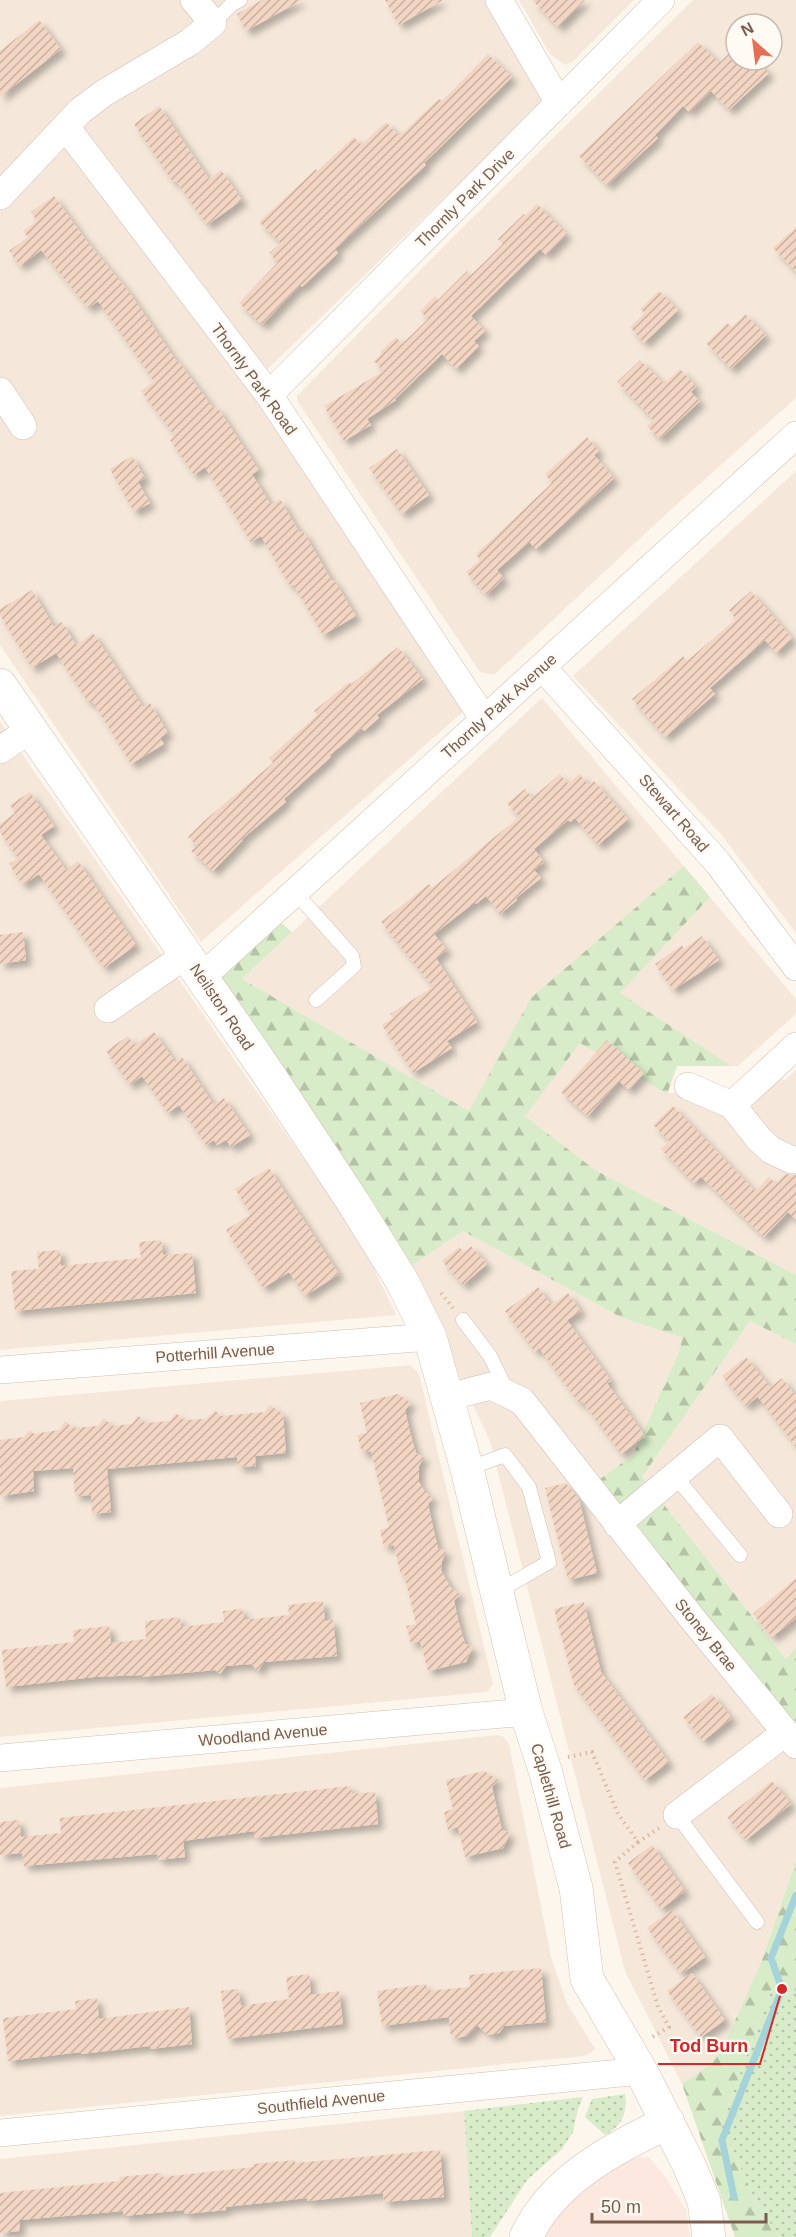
<svg xmlns="http://www.w3.org/2000/svg" width="796" height="2237" font-family="Arial,sans-serif">
<defs>
<pattern id="grass-dots" width="8" height="8" patternUnits="userSpaceOnUse" patternTransform="scale(1.5)"><rect width="8" height="8" fill="#d8ecc9"/><path d="M2 2h.1M6 6h.1" fill="none" stroke="#b4c2a5" stroke-width="1.8" stroke-linecap="round"/></pattern>
<pattern id="forest-firs" width="22" height="20" patternUnits="userSpaceOnUse" patternTransform="scale(1.5)"><rect width="22" height="20" fill="#d8ecc9"/><path d="M5 1l3.5 6h-7zM16 11l3.5 6h-7z" fill="#b4c2a5"/></pattern>
<pattern id="building-hatch" width="6" height="6" patternUnits="userSpaceOnUse" patternTransform="scale(1.5)"><rect width="6" height="6" fill="#f3d5c3"/><path d="M-1 1l2-2M0 6l6-6M5 7l2-2" fill="none" stroke="#cab0a1"/></pattern>
<filter id="shadow"><feDropShadow dx="5.5" dy="5.5" stdDeviation="3" flood-color="#0004"/></filter>
</defs>
<rect width="100%" height="100%" fill="#fdf6ec"/>
<path fill="#f5e8da" fill-rule="evenodd" d="M 0,0 L 487,0 L 545,100 L 248,388 L 464,711 L 201,942 L 0,645 Z
M 519,0 L 634,0 L 572,62 L 565,65 L 550,54 Z
M 693,0 L 796,0 L 796,398 L 666,514 L 494,675 L 480,672 L 298,402 L 297,396 L 453,237 ZM 736,24 L 772,24 L 772,60 L 736,60 Z
M 796,471 L 796,933 L 720,833 L 573,676 Z
M 542,698 L 796,999 L 796,1014 L 738,1066 L 677,1066 L 668,1093 L 688,1093 L 713,1105 L 759,1154 L 796,1166 L 796,1275 L 595,1170 L 513,1107 L 498,1128 L 242,979 Z
M 0,722 L 361,1242 L 396,1315 L 0,1350 Z
M 796,1070 L 796,1152 L 772,1139 L 752,1113 L 751,1095 L 769,1076 L 785,1080 Z
M 463,1231 L 622,1318 L 683,1338 L 678,1354 L 633,1455 L 596,1482 L 796,1737 L 796,1861 L 762,1960 L 721,2052 L 705,2068 L 682,2084 L 625,1971 L 490,1441 L 408,1268 Z
M 750,1320 L 796,1344 L 796,1647 L 786,1659 L 642,1477 Z
M 411,1365 L 419,1374 L 493,1684 L 487,1692 L 0,1737 L 0,1401 Z
M 497,1735 L 504,1737 L 509,1744 L 551,1957 L 567,2003 L 595,2049 L 591,2053 L 583,2056 L 0,2116 L 0,1788 Z
M 464,2111 L 472,2237 L 0,2237 L 0,2159 Z"/>
<path fill="#fde8e0" d="M 649,2157 L 666,2178 L 686,2210 L 690,2237 L 538,2237 L 549,2215 L 628,2158 Z"/>
<path fill="url(#grass-dots)" d="M 771,1990 L 796,1993 L 796,2237 L 780,2237 L 758,2206 L 721,2125 Z
M 625,2094 C 628,2112 622,2126 605,2135 L 585,2117 L 592,2099 Z
M 583,2097 L 578,2109 L 573,2132 L 562,2149 L 527,2180 L 490,2237 L 472,2237 L 464,2111 Z"/>
<path fill="url(#forest-firs)" d="M 684,866 L 710,897 L 620,993 L 731,1066 L 677,1066 L 667,1094 L 580,1043 L 525,1116 L 595,1170 L 796,1275 L 796,1344 L 750,1321 L 642,1477 L 786,1659 L 796,1647 L 796,1737 L 596,1482 L 633,1455 L 678,1354 L 683,1338 L 622,1318 L 463,1231 L 408,1268 L 217,975 L 281,923 L 292,932 L 242,979 L 469,1111 L 531,998 Z
M 796,1861 L 796,1993 L 771,1990 L 721,2125 L 758,2206 L 780,2237 L 735,2237 L 682,2084 L 705,2068 L 721,2052 L 762,1960 Z"/>
<g fill="none" stroke-linecap="round" stroke-linejoin="round">
<path stroke="#a5d3da" stroke-width="7" d="M 734,2197 L 722,2140 L 782,1989 L 771,1958 L 796,1895"/>
</g>
<path fill="url(#building-hatch)" filter="url(#shadow)" d="M 262,0 L 302,0 L 246,31 L 237,14 Z
M 385,0 L 443,0 L 399,25 Z
M 532,0 L 585,0 L 558,27 Z
M 39,20 L 61,49 L 0,97 L 0,51 Z
M 698,42 L 719,63 L 736,47 L 736,60 L 756,60 L 769,73 L 729,110 L 711,91 L 689,112 L 683,106 L 655,135 L 658,138 L 607,185 L 579,156 Z
M 488,54 L 512,77 L 424,163 L 426,165 L 335,249 L 338,253 L 302,287 L 300,285 L 262,325 L 239,303 L 278,262 L 269,253 L 281,243 L 259,222 L 316,169 L 317,171 L 354,137 L 361,145 L 386,122 L 399,136 L 439,99 L 442,101 Z
M 159,106 L 209,179 L 221,170 L 242,200 L 207,225 L 176,181 L 173,182 L 134,124 Z
M 54,196 L 86,240 L 129,292 L 178,363 L 179,362 L 214,409 L 217,407 L 259,470 L 252,474 L 271,505 L 280,499 L 300,533 L 303,531 L 332,581 L 334,580 L 356,616 L 323,635 L 293,584 L 290,586 L 261,536 L 251,542 L 205,467 L 194,475 L 170,440 L 175,436 L 141,391 L 154,381 L 98,301 L 88,308 L 41,250 L 20,266 L 9,251 L 28,237 L 23,231 L 37,221 L 31,212 Z
M 537,204 L 567,234 L 546,255 L 540,249 L 471,316 L 485,331 L 474,341 L 479,346 L 456,369 L 442,354 L 395,399 L 396,400 L 367,419 L 371,425 L 344,441 L 324,406 L 384,371 L 374,361 L 382,354 L 380,352 L 396,337 L 402,344 L 428,319 L 420,311 L 435,296 L 438,300 L 467,271 L 471,275 L 503,244 L 498,239 L 524,214 L 526,215 Z
M 796,227 L 796,272 L 773,248 Z
M 659,291 L 678,310 L 644,343 L 630,327 L 645,313 L 640,309 Z
M 745,314 L 766,335 L 731,369 L 706,343 L 727,323 L 732,327 Z
M 640,360 L 664,384 L 680,369 L 696,386 L 691,392 L 700,401 L 660,439 L 647,426 L 654,420 L 617,382 Z
M 587,437 L 599,451 L 594,455 L 614,478 L 536,549 L 529,542 L 497,570 L 504,578 L 486,595 L 466,572 L 480,560 L 476,554 L 552,483 L 545,474 Z
M 397,449 L 429,495 L 402,514 L 369,468 Z
M 132,456 L 145,478 L 138,482 L 150,503 L 134,512 L 110,469 Z
M 32,590 L 54,627 L 62,622 L 76,645 L 93,633 L 143,707 L 150,703 L 168,733 L 160,738 L 164,744 L 131,764 L 98,710 L 92,701 L 89,703 L 56,653 L 32,668 L 0,615 L 0,609 Z
M 751,591 L 792,638 L 776,653 L 765,640 L 710,688 L 715,694 L 665,737 L 632,699 L 683,656 L 687,661 L 736,619 L 729,610 Z
M 398,647 L 423,679 L 377,715 L 379,718 L 364,731 L 362,728 L 330,755 L 331,757 L 284,799 L 286,802 L 242,839 L 243,840 L 213,871 L 191,851 L 197,845 L 188,837 L 204,821 L 273,763 L 269,758 L 317,715 L 314,711 L 349,682 L 351,684 Z
M 560,774 L 568,784 L 579,774 L 589,785 L 594,781 L 628,819 L 598,845 L 575,818 L 570,822 L 568,820 L 534,849 L 544,862 L 534,870 L 541,878 L 516,898 L 517,900 L 500,914 L 486,896 L 476,904 L 475,902 L 434,934 L 447,950 L 436,958 L 477,1022 L 447,1041 L 452,1048 L 413,1073 L 382,1025 L 393,1018 L 390,1014 L 433,987 L 381,922 L 429,884 L 432,888 L 519,817 L 507,803 L 525,789 L 532,798 Z
M 30,792 L 54,826 L 41,835 L 66,870 L 78,861 L 136,945 L 104,968 L 39,874 L 23,885 L 9,864 L 18,858 L 0,832 L 0,824 L 15,813 L 10,805 Z
M 23,932 L 26,960 L 0,964 L 0,935 Z
M 702,936 L 719,960 L 673,990 L 655,964 L 682,945 L 684,949 Z
M 154,1032 L 175,1062 L 182,1057 L 214,1105 L 224,1098 L 250,1135 L 231,1147 L 226,1140 L 217,1145 L 214,1140 L 206,1145 L 179,1105 L 168,1113 L 142,1076 L 130,1085 L 106,1051 L 128,1036 L 134,1045 Z
M 607,1040 L 644,1073 L 629,1090 L 619,1081 L 588,1116 L 561,1092 Z
M 673,1106 L 755,1191 L 769,1177 L 776,1184 L 785,1174 L 796,1175 L 796,1220 L 788,1212 L 764,1237 L 701,1177 L 694,1183 L 661,1149 L 670,1141 L 653,1125 Z
M 269,1168 L 339,1274 L 305,1296 L 289,1272 L 263,1288 L 226,1230 L 251,1214 L 235,1189 Z
M 161,1240 L 163,1255 L 192,1253 L 196,1293 L 15,1311 L 11,1271 L 39,1269 L 37,1252 L 60,1250 L 61,1266 L 90,1263 L 141,1258 L 139,1242 Z
M 471,1246 L 487,1264 L 463,1285 L 442,1261 L 459,1247 L 464,1252 Z
M 538,1287 L 551,1305 L 568,1293 L 581,1311 L 567,1320 L 611,1381 L 607,1383 L 645,1436 L 621,1454 L 582,1401 L 579,1403 L 539,1348 L 535,1352 L 505,1311 Z
M 746,1357 L 770,1387 L 746,1406 L 722,1376 Z
M 782,1378 L 796,1396 L 796,1447 L 758,1397 Z
M 398,1394 L 411,1403 L 405,1410 L 410,1432 L 416,1453 L 424,1457 L 419,1466 L 419,1482 L 425,1492 L 433,1498 L 428,1504 L 433,1527 L 438,1548 L 446,1551 L 442,1561 L 441,1570 L 451,1588 L 460,1594 L 454,1601 L 459,1623 L 465,1644 L 473,1647 L 466,1662 L 428,1671 L 420,1641 L 411,1644 L 409,1635 L 406,1626 L 416,1624 L 404,1574 L 401,1575 L 394,1545 L 384,1547 L 380,1530 L 389,1527 L 371,1451 L 362,1453 L 357,1435 L 367,1433 L 360,1403 Z
M 270,1405 L 283,1414 L 286,1453 L 255,1456 L 256,1466 L 238,1467 L 237,1457 L 107,1469 L 111,1512 L 92,1514 L 91,1495 L 75,1496 L 73,1468 L 33,1471 L 34,1491 L 0,1496 L 0,1440 L 24,1437 L 30,1430 L 34,1434 L 59,1430 L 66,1421 L 72,1428 L 98,1426 L 104,1418 L 112,1426 L 132,1424 L 138,1415 L 145,1423 L 170,1421 L 176,1413 L 184,1420 L 206,1419 L 215,1410 L 220,1416 L 243,1414 L 265,1412 Z
M 566,1483 L 579,1499 L 597,1573 L 568,1580 L 545,1488 Z
M 796,1578 L 796,1618 L 772,1637 L 753,1614 Z
M 323,1601 L 325,1621 L 333,1620 L 337,1656 L 264,1662 L 258,1671 L 251,1664 L 226,1666 L 220,1674 L 215,1670 L 142,1677 L 142,1675 L 94,1677 L 6,1687 L 2,1650 L 74,1642 L 73,1630 L 109,1626 L 111,1643 L 146,1639 L 145,1621 L 180,1617 L 181,1627 L 224,1622 L 223,1611 L 233,1610 L 242,1608 L 244,1620 L 289,1615 L 288,1605 Z
M 584,1602 L 601,1672 L 669,1762 L 645,1780 L 574,1685 L 554,1609 Z
M 712,1694 L 732,1718 L 703,1741 L 683,1717 Z
M 484,1771 L 498,1780 L 492,1787 L 497,1809 L 502,1830 L 510,1833 L 503,1848 L 465,1857 L 458,1827 L 448,1830 L 444,1812 L 453,1809 L 446,1780 Z
M 772,1781 L 791,1804 L 746,1840 L 727,1817 Z
M 351,1786 L 352,1794 L 375,1792 L 378,1824 L 254,1838 L 254,1831 L 183,1841 L 185,1857 L 158,1860 L 157,1854 L 24,1866 L 22,1853 L 0,1855 L 0,1822 L 19,1820 L 21,1837 L 61,1833 L 60,1818 Z
M 652,1845 L 685,1891 L 661,1909 L 628,1863 Z
M 672,1910 L 705,1957 L 681,1974 L 647,1928 Z
M 541,1968 L 546,2022 L 504,2026 L 499,2033 L 488,2035 L 477,2025 L 467,2036 L 456,2038 L 450,2033 L 449,2017 L 382,2026 L 377,1991 L 426,1984 L 427,1991 L 470,1987 L 469,1975 Z
M 692,1973 L 725,2020 L 701,2037 L 667,1991 Z
M 309,1974 L 311,1995 L 339,1991 L 343,2024 L 227,2039 L 221,1991 L 238,1989 L 241,2006 L 289,1999 L 286,1977 Z
M 97,1998 L 99,2019 L 189,2007 L 192,2044 L 151,2049 L 150,2046 L 81,2054 L 81,2052 L 8,2061 L 3,2018 L 76,2009 L 75,2001 Z
M 440,2150 L 444,2197 L 384,2202 L 383,2193 L 308,2201 L 307,2198 L 226,2207 L 226,2210 L 185,2214 L 184,2210 L 124,2216 L 123,2211 L 19,2220 L 20,2231 L 0,2233 L 0,2193 L 120,2181 L 119,2177 L 161,2173 L 162,2177 L 254,2167 L 253,2164 L 295,2160 L 295,2163 Z"/>
<g fill="none" stroke-linecap="round" stroke-linejoin="round">
<g stroke="#d1beb0" stroke-width="15">
<path id="lane" d="M 213,23 L 231,5 L 240,0
M 295,892 L 352,956 L 354,966 L 316,1000
M 463,1320 L 490,1356 L 507,1391
M 467,1469 L 505,1455 L 529,1487 L 549,1562 L 497,1592
M 675,1476 L 740,1555
M 677,1815 L 757,1922"/>
</g>
<g stroke="#d1beb0" stroke-width="28">
<path id="street" d="M 499,0 L 559,103
M 66,127 L 269,395 L 484,719
M 0,196 L 80,111 L 104,93 L 190,42 L 213,23 L 194,0
M 0,391 L 23,426
M 269,395 L 661,0
M 542,667 L 718,863 L 796,967
M 0,750 L 31,729
M 202,977 L 796,435
M 108,1009 L 186,955
M 688,1086 L 732,1105 L 759,1139 L 771,1150 L 792,1160
M 732,1105 L 796,1046
M 0,1370 L 430,1337
M 448,1397 L 491,1386 L 522,1401 L 691,1617 L 796,1745
M 617,1524 L 720,1438 L 779,1514
M 0,1758 L 526,1712
M 677,1815 L 785,1733
M 0,2133 L 641,2071"/>
</g>
<g stroke="#d6c0b0" stroke-width="34">
<path id="secondary" d="M 0,685 L 267,1072 L 353,1202 L 402,1281 L 430,1337 L 467,1469 L 526,1712 L 545,1770 L 576,1888 L 587,1979 L 641,2071 L 689,2165 L 704,2201 L 709,2237
M 526,2237 C 554,2178 612,2150 668,2122"/>
</g>
<path stroke="#d9b8a5" stroke-width="4" stroke-dasharray="1.5 4.5" stroke-linecap="butt" d="M 441,1293 L 453,1308
M 568,1757 L 592,1752 L 618,1814 L 638,1842 L 659,1828
M 638,1842 L 615,1862 L 658,2007 L 669,2027 L 652,2037"/>
<use href="#lane" stroke="#fff" stroke-width="14"/>
<use href="#street" stroke="#fff" stroke-width="27"/>
<use href="#secondary" stroke="#fff" stroke-width="33"/>
</g>
<g text-anchor="middle" dominant-baseline="central" stroke-width="4.5" stroke-linejoin="round" paint-order="stroke">
<g font-size="16" fill="#7a5c4d" stroke="#fffaf3">
<text transform="translate(465 198) rotate(-45)">Thornly Park Drive</text>
<text transform="translate(254 379) rotate(54)">Thornly Park Road</text>
<text transform="translate(499 706) rotate(-42)">Thornly Park Avenue</text>
<text transform="translate(674 813) rotate(49)">Stewart Road</text>
<text transform="translate(222 1007) rotate(56)">Neilston Road</text>
<text transform="translate(215 1353) rotate(-4)">Potterhill Avenue</text>
<text transform="translate(706 1635) rotate(51)">Stoney Brae</text>
<text transform="translate(263 1735) rotate(-5)">Woodland Avenue</text>
<text transform="translate(551 1796) rotate(74)">Caplethill Road</text>
<text transform="translate(321 2102) rotate(-6)">Southfield Avenue</text>
</g>
</g>
<path fill="none" stroke="#d62828" stroke-width="2" d="M782 1989L760 2064H658"/>
<circle fill="#d62828" stroke="#fffaf3" stroke-width="2" cx="782" cy="1989" r="6"/>
<g font-size="18" text-anchor="middle" font-weight="bold" fill="#d62828" stroke="#fffaf3" stroke-width="4.5" stroke-linejoin="round" paint-order="stroke">
<text x="709" y="2052">Tod Burn</text>
</g>
<g transform="translate(754 42) rotate(332)"><circle r="28" fill="#fffaf3" stroke="#cabbb1" stroke-width="1.5"/>
<path d="M0-4.5L10 22L0 15L-10 22Z" fill="#e76f51"/>
<text y="-9" font-size="16" font-weight="bold" text-anchor="middle" fill="#7a5c4d">N</text>
</g>
<path d="M592 2213v9h174v-9" fill="none" stroke="#7a5c4d" stroke-width="3"/>
<text x="601" y="2213" font-size="18" fill="#7a5c4d" stroke="#fffaf3" stroke-width="4.5" paint-order="stroke">50 m</text>
</svg>
